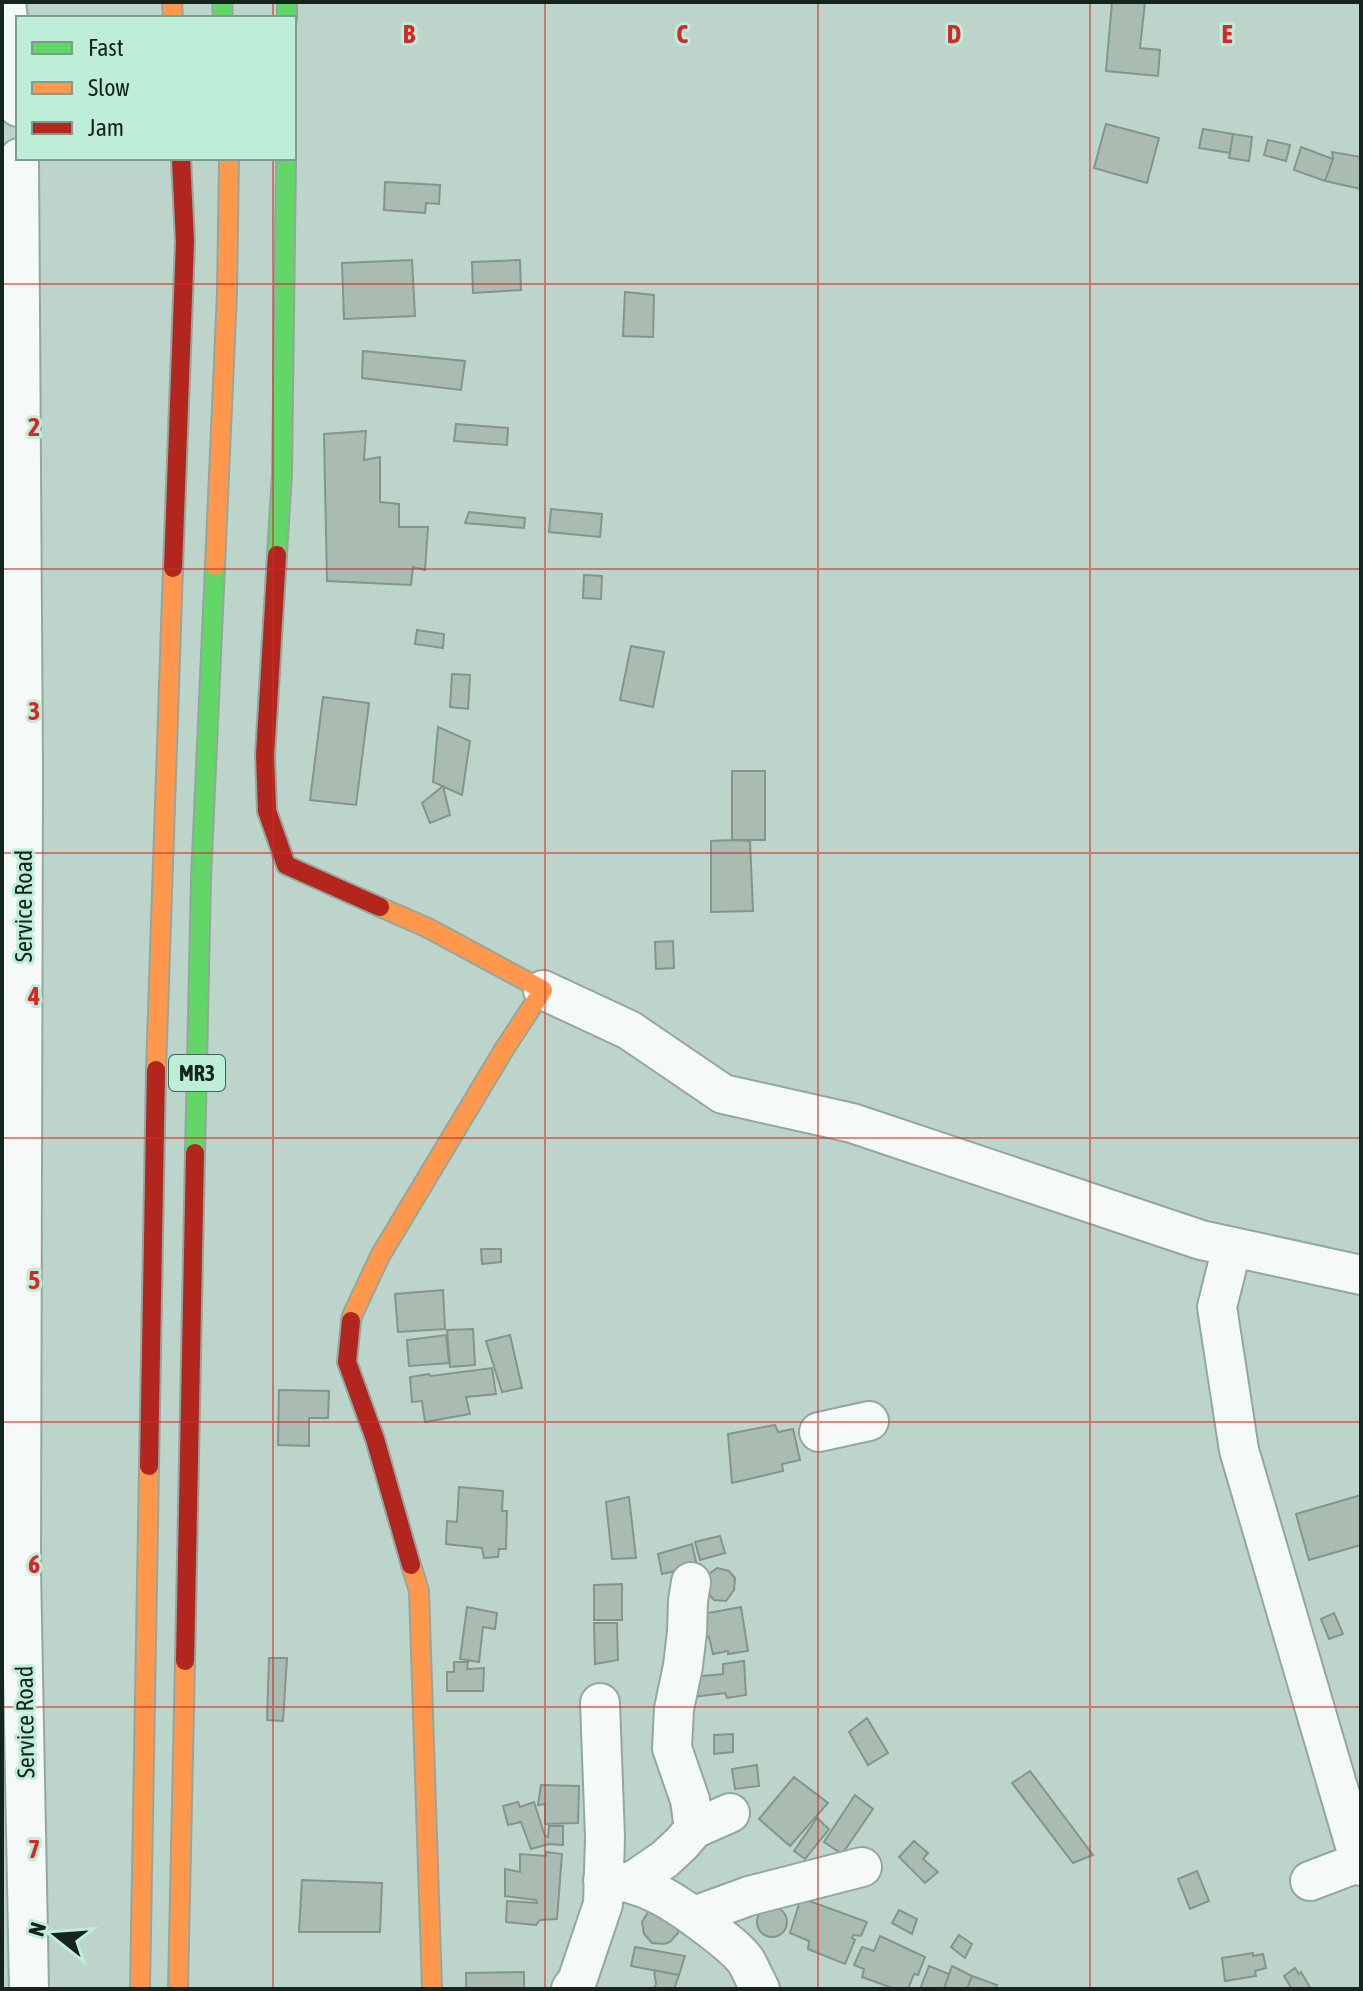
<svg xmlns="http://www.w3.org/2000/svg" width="1363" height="1991" font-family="'Asap Condensed',sans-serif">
<rect width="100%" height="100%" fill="#bcd4ca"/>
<path fill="#aabcb1" stroke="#84958b" stroke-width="2" d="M 1112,2 L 1145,2 L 1140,48 L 1160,50 L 1158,76 L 1106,71 Z
M 1106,124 L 1159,138 L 1147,183 L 1094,168 Z
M 1203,129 L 1233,134 L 1230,153 L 1199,148 Z
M 1233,134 L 1252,137 L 1249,161 L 1229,158 Z
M 1268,140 L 1290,145 L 1286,161 L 1264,155 Z
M 1301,147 L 1333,159 L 1325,181 L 1294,170 Z
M 1332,152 L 1361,157 L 1361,189 L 1325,181 L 1333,159 Z
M 385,182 L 440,185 L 439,204 L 426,203 L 425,213 L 384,210 Z
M 412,260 L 415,316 L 344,319 L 342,263 Z
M 520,260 L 521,290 L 473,293 L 472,262 Z
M 625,292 L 654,295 L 653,337 L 623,336 Z
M 363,351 L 465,361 L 461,390 L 362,378 Z
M 456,424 L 508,428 L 507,445 L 454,441 Z
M 366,431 L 364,460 L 380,457 L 380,502 L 399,504 L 399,527 L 428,527 L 425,570 L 413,567 L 411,585 L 327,581 L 324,434 Z
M 551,509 L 602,514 L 600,537 L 549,532 Z
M 469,512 L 525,518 L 524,528 L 465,523 Z
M 584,575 L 602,576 L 601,599 L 583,598 Z
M 417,630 L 444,634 L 443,648 L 415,644 Z
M 631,646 L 664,652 L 653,707 L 620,700 Z
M 452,674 L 470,675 L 468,709 L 450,707 Z
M 323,697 L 369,703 L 356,805 L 310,800 Z
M 438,727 L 470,741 L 462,795 L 433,782 Z
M 732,771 L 765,771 L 765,840 L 732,840 Z
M 443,786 L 450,815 L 430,823 L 422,803 Z
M 732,840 L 750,841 L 753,911 L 711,912 L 711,841 Z
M 673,941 L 674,968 L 656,969 L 655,942 Z
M 481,1249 L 501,1249 L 501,1262 L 482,1264 Z
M 443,1290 L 445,1329 L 398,1332 L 395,1294 Z
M 473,1329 L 475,1365 L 450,1367 L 447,1330 Z
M 446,1335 L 449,1363 L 409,1366 L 407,1340 Z
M 510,1335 L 522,1388 L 502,1392 L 486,1341 Z
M 492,1368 L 496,1394 L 466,1397 L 470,1414 L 425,1422 L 422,1401 L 412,1402 L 410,1377 L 429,1374 L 431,1376 Z
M 279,1390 L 329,1391 L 328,1418 L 309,1418 L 309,1446 L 278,1445 Z
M 775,1425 L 778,1432 L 793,1429 L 800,1460 L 782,1464 L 783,1471 L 732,1483 L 728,1434 Z
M 459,1487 L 503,1491 L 502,1511 L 507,1511 L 506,1549 L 499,1549 L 498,1557 L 484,1558 L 482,1548 L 446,1544 L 447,1521 L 457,1522 Z
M 1361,1495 L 1361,1545 L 1309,1560 L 1296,1514 Z
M 629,1497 L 636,1558 L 612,1559 L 606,1502 Z
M 720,1536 L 725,1553 L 700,1560 L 695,1542 Z
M 692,1544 L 697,1566 L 662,1574 L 658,1554 Z
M 717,1568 L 729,1571 L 735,1578 L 734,1590 L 726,1601 L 714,1600 L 704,1589 L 705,1577 Z
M 622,1584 L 622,1620 L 594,1620 L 594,1585 Z
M 467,1607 L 497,1613 L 495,1629 L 483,1627 L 479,1662 L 460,1659 Z
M 741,1607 L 748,1651 L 728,1654 L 728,1651 L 713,1654 L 709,1637 L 696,1639 L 692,1616 Z
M 1334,1613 L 1343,1634 L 1329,1639 L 1321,1619 Z
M 594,1623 L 617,1623 L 618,1660 L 595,1664 Z
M 269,1658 L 287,1658 L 283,1721 L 267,1720 Z
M 744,1661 L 746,1695 L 727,1698 L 725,1693 L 692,1697 L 692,1677 L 723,1674 L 723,1664 Z
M 454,1662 L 468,1662 L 467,1669 L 484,1668 L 483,1691 L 447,1691 L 447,1672 L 454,1672 Z
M 867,1718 L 888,1753 L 868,1765 L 849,1732 Z
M 733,1734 L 733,1752 L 714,1754 L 714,1735 Z
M 757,1765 L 759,1786 L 735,1789 L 732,1769 Z
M 1030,1771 L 1093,1855 L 1073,1863 L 1012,1783 Z
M 794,1777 L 828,1803 L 790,1846 L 759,1819 Z
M 541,1785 L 579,1786 L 578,1823 L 545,1824 L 545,1804 L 538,1805 Z
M 855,1795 L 873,1809 L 842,1854 L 824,1842 Z
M 518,1802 L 520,1807 L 534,1802 L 545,1836 L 548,1837 L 549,1826 L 563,1826 L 563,1845 L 549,1844 L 531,1849 L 521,1822 L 508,1825 L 503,1806 Z
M 817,1818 L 829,1829 L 805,1859 L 794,1851 Z
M 914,1841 L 928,1853 L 923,1859 L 938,1872 L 925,1883 L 899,1857 Z
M 546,1852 L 562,1854 L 557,1919 L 540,1920 L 536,1925 L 506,1922 L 507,1901 L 537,1903 L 536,1900 L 505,1896 L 505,1869 L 520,1872 L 520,1854 L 546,1856 Z
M 1197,1871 L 1209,1901 L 1190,1909 L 1178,1879 Z
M 302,1880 L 382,1883 L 380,1932 L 299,1932 Z
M 801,1898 L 867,1922 L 861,1936 L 853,1935 L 852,1938 L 855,1940 L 845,1964 L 808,1949 L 809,1941 L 790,1933 Z
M757 1922a15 15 0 1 1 30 0a15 15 0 1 1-30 0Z
M 653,1909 L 679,1926 L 678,1933 L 670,1942 L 664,1944 L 652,1943 L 644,1934 L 642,1922 L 648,1912 Z
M 899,1910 L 917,1919 L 912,1934 L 892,1923 Z
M 959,1935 L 972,1944 L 965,1958 L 951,1947 Z
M 880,1936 L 925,1957 L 918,1975 L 914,1974 L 908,1989 L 895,1989 L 862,1977 L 864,1969 L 854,1965 L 862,1947 L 874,1951 Z
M 635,1947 L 685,1956 L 679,1975 L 631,1966 Z
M 1253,1953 L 1253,1956 L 1263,1954 L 1266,1968 L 1255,1971 L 1256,1976 L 1225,1981 L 1222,1958 Z
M 929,1966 L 949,1974 L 944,1989 L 920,1989 Z
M 952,1966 L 972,1976 L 967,1989 L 944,1989 Z
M 1295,1968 L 1299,1974 L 1301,1972 L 1311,1989 L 1292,1989 L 1284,1976 Z
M 654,1970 L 679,1975 L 674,1989 L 654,1989 L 656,1984 Z
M 524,1972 L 524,1989 L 466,1989 L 466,1973 Z
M 972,1976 L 997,1985 L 995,1989 L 967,1989 Z"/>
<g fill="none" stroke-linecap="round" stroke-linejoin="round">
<g stroke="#94a79f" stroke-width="42">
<path id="street" d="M 6,2 L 18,107
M 19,158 L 23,772 L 21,1569 L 29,1989
M 543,990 L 629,1030 L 723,1094 L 852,1123 L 1201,1240 L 1361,1275
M 1232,1247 L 1217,1307 L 1239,1450 L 1361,1866
M 819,1432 L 869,1421
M 691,1582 L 688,1601 L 687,1632 L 683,1666 L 674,1709 L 672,1748 L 690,1800 L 694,1829
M 603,1880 C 644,1880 678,1904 709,1928 C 722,1938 736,1948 746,1961 C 751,1970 755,1980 760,1989
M 1310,1881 L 1360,1862
M 630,1883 L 665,1859 L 682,1843 L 694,1829 L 730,1813
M 694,1916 L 749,1896 L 862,1867
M 571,1989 L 577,1981 L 603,1904 L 605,1837 L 600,1703"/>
</g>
<g stroke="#94a79f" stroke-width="22">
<path id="fast" d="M 222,2 L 223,18
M 287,2 L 287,18
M 277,555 L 282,474 L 286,158
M 195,1153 L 201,878 L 215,566"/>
</g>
<g stroke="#94a79f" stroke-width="22">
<path id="slow" d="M 172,2 L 173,18
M 215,566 L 227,293 L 229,158
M 156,1070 L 173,568
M 351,1321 L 352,1316 L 380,1256 L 505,1048 L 543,990 L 428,928 L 380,907
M 411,1565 L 419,1591 L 432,1989
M 140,1989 L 149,1466
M 178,1989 L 185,1661"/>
</g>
<g stroke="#94a79f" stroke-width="22">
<path id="jam" d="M 277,555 L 265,755 L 267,811 L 286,865 L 380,907
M 173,568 L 185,242 L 181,158
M 351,1321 L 347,1362 L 375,1439 L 411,1565
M 149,1466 L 156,1070
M 185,1661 L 195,1153"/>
</g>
<use href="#street" stroke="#f5f9f7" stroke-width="38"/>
<use href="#fast" stroke="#63d668" stroke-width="18"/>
<use href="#slow" stroke="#ff974d" stroke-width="18"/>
<use href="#jam" stroke="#b3261e" stroke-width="18"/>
</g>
<path fill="none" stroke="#d62828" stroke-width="2" stroke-opacity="0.55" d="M 273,2 L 273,18M 545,2 L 545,1989M 818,2 L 818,1989M 1090,2 L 1090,1989M 273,158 L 273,1989M 2,284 L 1361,284M 2,569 L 1361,569M 2,853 L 1361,853M 2,1138 L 1361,1138M 2,1422 L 1361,1422M 2,1707 L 1361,1707"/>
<g text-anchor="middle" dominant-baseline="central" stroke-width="6" stroke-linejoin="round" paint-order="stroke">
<rect fill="#beedd8" stroke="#466155" stroke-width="2" x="169" y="1055" width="56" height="36" rx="6"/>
<g font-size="22" font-weight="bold" fill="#13251d">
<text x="197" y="1073">MR3</text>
</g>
<g font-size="24" fill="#13251d" stroke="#beedd8">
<text transform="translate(23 906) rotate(-90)">Service Road</text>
<text transform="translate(25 1722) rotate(-91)">Service Road</text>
</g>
</g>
<g font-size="26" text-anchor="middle" font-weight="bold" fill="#d62828" stroke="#beedd8" stroke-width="6" stroke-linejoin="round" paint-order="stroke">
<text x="409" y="43">B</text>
<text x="682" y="43">C</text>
<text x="954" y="43">D</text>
<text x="1227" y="43">E</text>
<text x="34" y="436">2</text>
<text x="34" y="720">3</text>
<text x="34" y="1005">4</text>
<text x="34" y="1289">5</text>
<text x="34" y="1573">6</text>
<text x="34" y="1858">7</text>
</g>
<rect width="1363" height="1991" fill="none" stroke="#13251d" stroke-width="8"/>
<rect x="16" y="16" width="280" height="144" fill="#beedd8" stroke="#7a9d8d" stroke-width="2"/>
<rect x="32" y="42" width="40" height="12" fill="#63d668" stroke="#7a9d8d" stroke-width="2"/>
<text x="88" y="56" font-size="24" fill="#13251d">Fast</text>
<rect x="32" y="82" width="40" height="12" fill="#ff974d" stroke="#7a9d8d" stroke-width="2"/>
<text x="88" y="96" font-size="24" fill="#13251d">Slow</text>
<rect x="32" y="122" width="40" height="12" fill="#b3261e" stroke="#7a9d8d" stroke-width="2"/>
<text x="88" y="136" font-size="24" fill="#13251d">Jam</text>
<g transform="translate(56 1935) rotate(287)" stroke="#beedd8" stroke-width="6" paint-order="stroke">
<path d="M0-6L14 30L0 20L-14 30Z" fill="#13251d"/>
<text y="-12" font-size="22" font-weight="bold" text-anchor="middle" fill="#13251d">N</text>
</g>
</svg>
